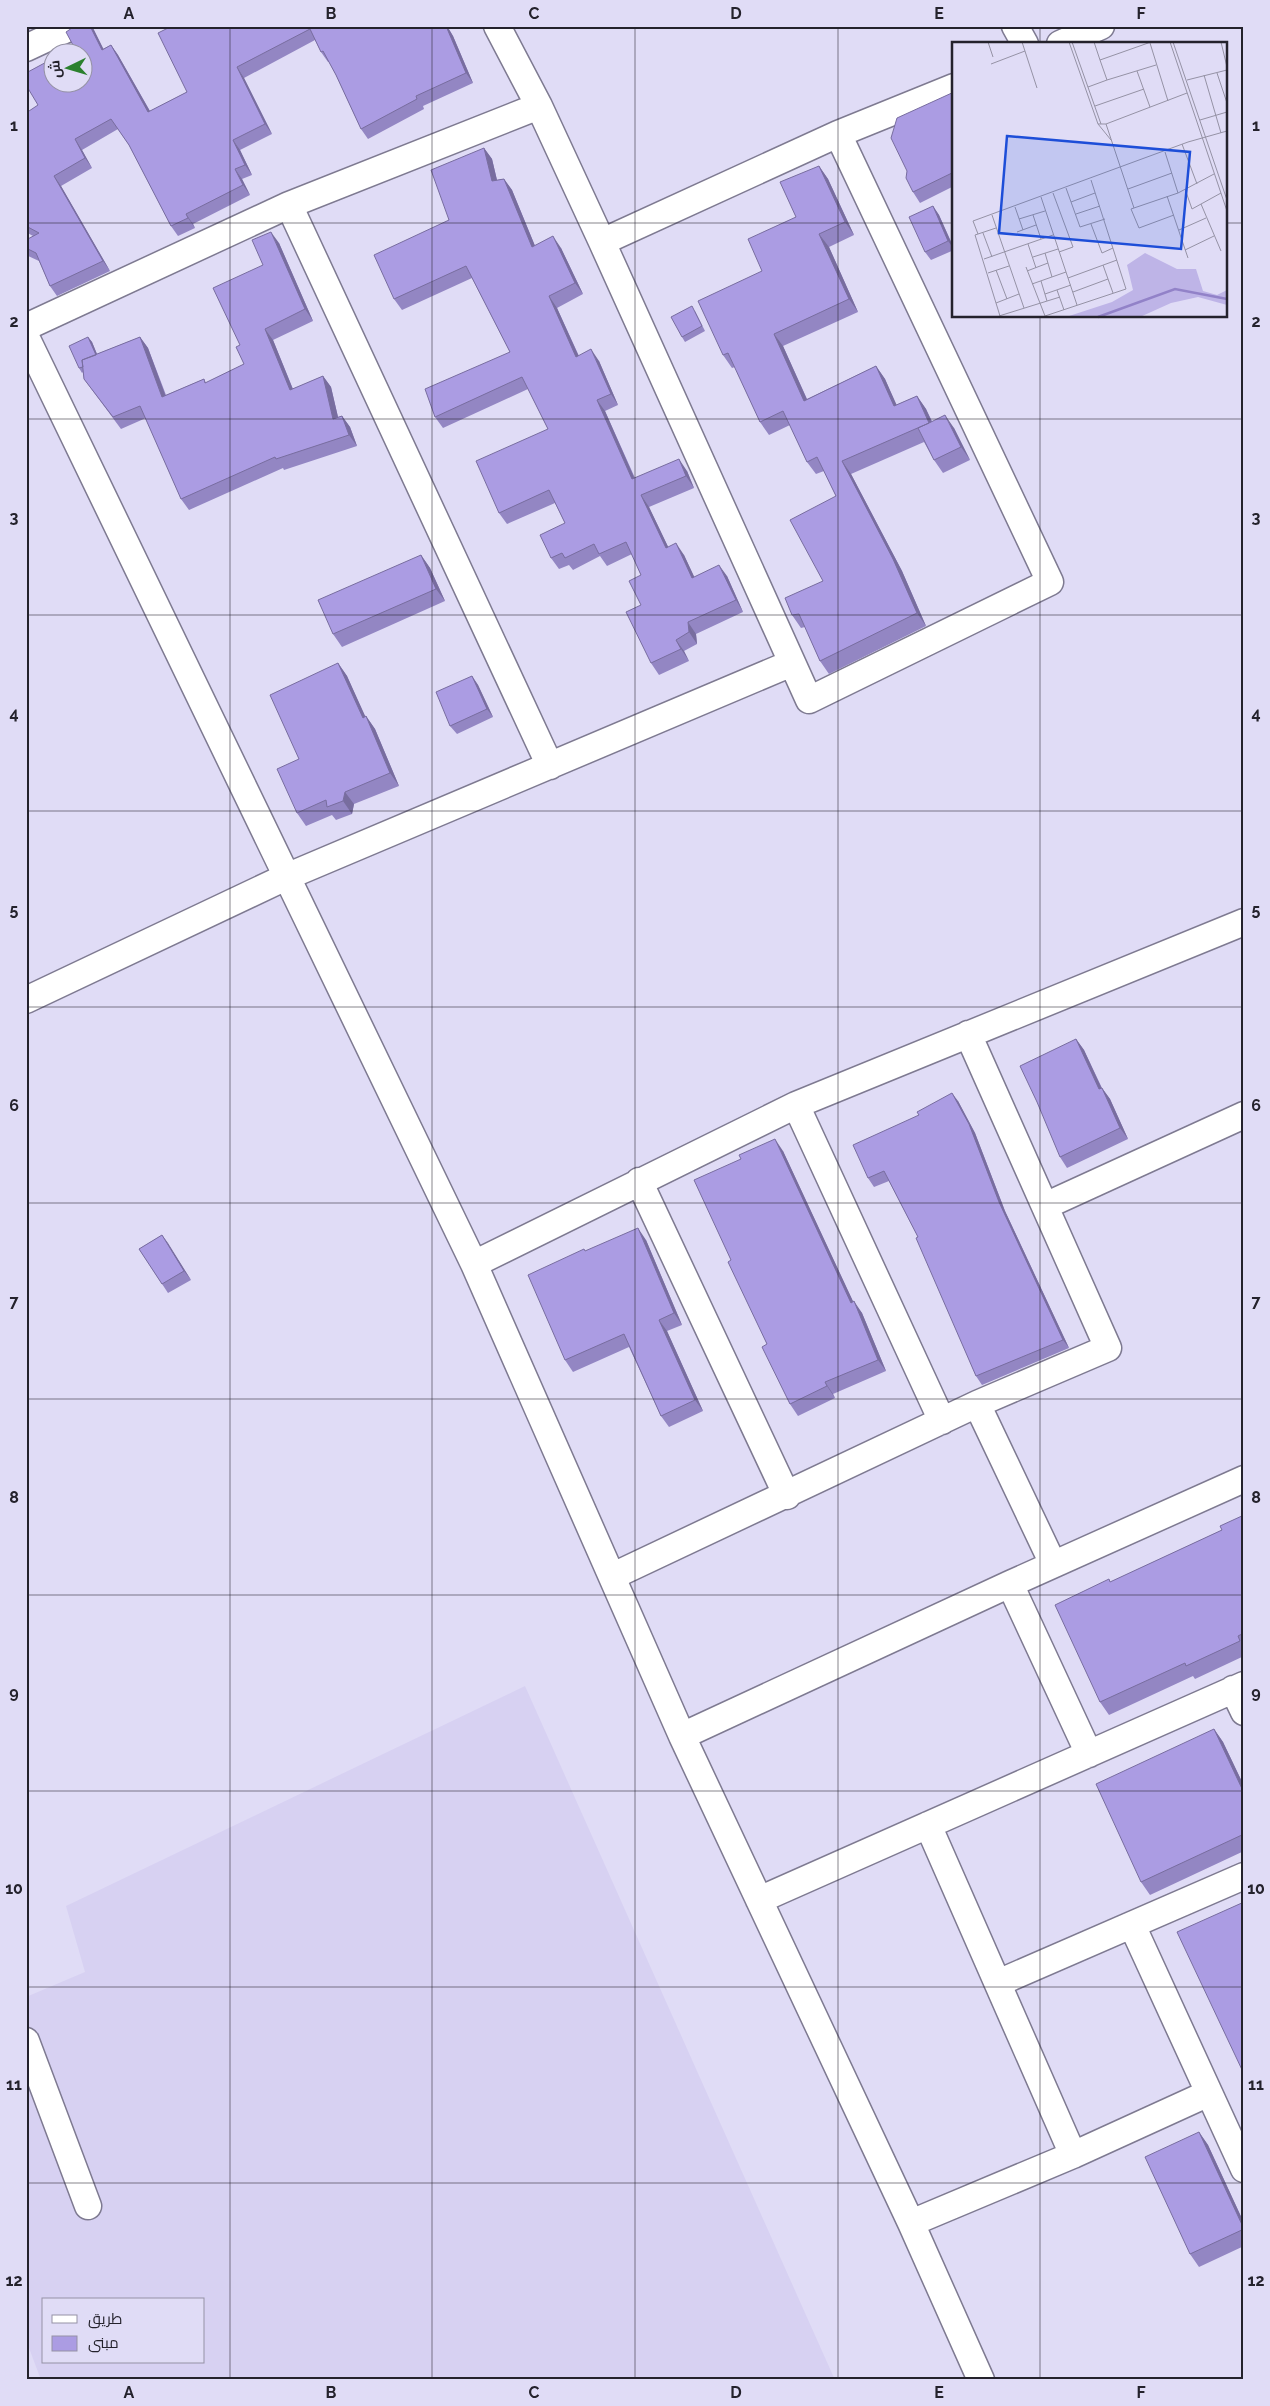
<svg xmlns="http://www.w3.org/2000/svg" width="1270" height="2406" font-family="Raleway,Cairo,sans-serif">
<rect width="100%" height="100%" fill="#e0dcf6"/>
<path fill="#d7d1f2" fill-rule="evenodd" d="M 525,1686 L 835,2380 L 41,2380 L 26,2340 L 26,1997 L 85,1972 L 66,1906 ZM 44,2300 L 204,2300 L 204,2362 L 44,2362 Z"/>
<g fill="none" stroke-linecap="round" stroke-linejoin="round">
<g stroke="#7e7a91" stroke-width="29">
<path id="minor" d="M 497,26 L 539,106 L 602,242 L 809,700 L 1050,582 L 838,134
M 1015,26 L 1025,44
M 1060,44 L 1101,26
M 26,48 L 73,26
M 289,205 L 550,766
M 602,242 L 838,134 L 954,87
M 26,327 L 289,205 L 539,106
M 26,337 L 474,1264 L 682,1736 L 911,2223 L 981,2380
M 26,1000 L 286,877 L 792,663
M 796,1105 L 942,1421
M 639,1181 L 787,1496
M 1045,1206 L 1244,1115
M 474,1264 L 796,1105 L 1244,922
M 977,1404 L 1053,1564
M 613,1576 L 977,1404 L 1108,1348 L 968,1034
M 1010,1584 L 1089,1754
M 1233,1689 L 1244,1712
M 682,1736 L 1010,1584 L 1244,1479
M 928,1825 L 1073,2155
M 759,1900 L 1244,1685
M 1132,1925 L 1244,2169
M 998,1983 L 1244,1876
M 26,2041 L 88,2206
M 911,2223 L 1073,2155 L 1209,2093"/>
</g>
<use href="#minor" stroke="#fff" stroke-width="26"/>
</g>
<path fill="#9386c3" d="M 26,26 L 37,26 L 26,31 Z
M 75,26 L 92,26 L 103,49 L 111,45 L 118,55 L 150,111 L 187,92 L 172,26 L 447,26 L 453,36 L 473,83 L 423,106 L 424,109 L 368,139 L 361,129 L 336,75 L 329,62 L 328,62 L 321,52 L 315,40 L 244,78 L 272,134 L 240,150 L 252,175 L 242,179 L 250,195 L 193,224 L 195,228 L 178,236 L 171,226 L 129,145 L 118,129 L 82,150 L 92,168 L 61,186 L 110,271 L 57,296 L 50,286 L 39,261 L 26,255 L 26,240 L 33,236 L 26,232 L 26,123 L 28,122 L 74,47 Z
M 954,92 L 954,186 L 920,203 L 913,192 Z
M 484,148 L 492,159 L 497,180 L 504,179 L 512,190 L 535,246 L 561,248 L 583,294 L 557,308 L 579,356 L 599,361 L 618,405 L 605,411 L 635,478 L 687,471 L 694,488 L 649,507 L 668,547 L 684,555 L 694,577 L 727,576 L 743,612 L 696,634 L 697,644 L 684,651 L 689,661 L 659,675 L 651,663 L 641,605 L 641,575 L 632,554 L 607,566 L 600,556 L 573,570 L 569,565 L 559,569 L 551,558 L 565,523 L 555,503 L 507,524 L 499,513 L 548,429 L 528,389 L 443,428 L 435,417 L 510,352 L 472,278 L 402,310 L 394,299 L 449,220 Z
M 819,166 L 828,179 L 854,235 L 829,247 L 858,312 L 783,346 L 807,399 L 876,366 L 885,379 L 896,405 L 917,396 L 926,409 L 932,421 L 954,428 L 970,460 L 943,473 L 934,460 L 924,442 L 851,474 L 902,571 L 926,626 L 829,674 L 820,661 L 805,627 L 801,628 L 792,615 L 823,581 L 836,496 L 824,471 L 816,474 L 807,462 L 790,425 L 769,435 L 760,422 L 735,367 L 732,368 L 723,355 L 762,271 L 796,217 Z
M 933,206 L 939,215 L 954,248 L 954,250 L 931,260 L 925,252 Z
M 279,243 L 313,321 L 273,340 L 293,389 L 323,376 L 331,387 L 338,417 L 342,416 L 350,427 L 357,446 L 284,470 L 283,468 L 189,510 L 181,499 L 146,418 L 121,429 L 84,379 L 83,372 L 82,373 L 79,368 L 88,337 L 92,342 L 97,354 L 140,337 L 148,348 L 166,395 L 204,379 L 206,383 L 244,364 L 240,345 L 263,265 Z
M 695,311 L 705,331 L 685,342 L 682,337 Z
M 421,555 L 430,568 L 445,601 L 342,647 L 333,634 Z
M 338,663 L 347,676 L 365,717 L 366,716 L 375,729 L 399,786 L 354,804 L 352,814 L 336,820 L 332,815 L 306,826 L 297,813 L 299,759 Z
M 472,676 L 478,685 L 493,717 L 457,734 L 450,726 Z
M 1076,1039 L 1084,1050 L 1102,1088 L 1110,1099 L 1128,1139 L 1067,1168 L 1060,1157 Z
M 958,1101 L 975,1133 L 1005,1211 L 1069,1348 L 982,1385 L 976,1376 L 918,1237 L 889,1181 L 874,1187 L 868,1178 Z
M 783,1151 L 853,1302 L 862,1313 L 886,1371 L 833,1394 L 835,1398 L 798,1416 L 790,1404 L 767,1344 L 731,1260 Z
M 162,1235 L 191,1280 L 168,1293 L 139,1249 Z
M 646,1240 L 682,1325 L 667,1331 L 703,1411 L 669,1427 L 661,1416 L 629,1347 L 573,1372 L 565,1360 L 586,1251 Z
M 1244,1515 L 1244,1656 L 1195,1679 L 1193,1676 L 1109,1715 L 1100,1702 L 1111,1582 L 1222,1530 Z
M 1214,1729 L 1223,1742 L 1244,1786 L 1244,1851 L 1150,1895 L 1141,1882 Z
M 1199,2132 L 1208,2145 L 1244,2223 L 1244,2246 L 1199,2267 L 1190,2254 Z"/>
<path fill="#786d9f" d="M 90,26 L 92,26 L 109,60 L 102,50 Z
M 446,26 L 447,26 L 453,36 L 473,83 L 466,73 Z
M 111,45 L 118,55 L 156,122 L 148,112 Z
M 237,67 L 244,78 L 272,134 L 265,124 Z
M 75,139 L 82,150 L 92,168 L 85,158 Z
M 233,140 L 240,150 L 252,175 L 245,165 Z
M 484,148 L 492,159 L 500,193 L 492,181 Z
M 819,166 L 828,179 L 854,235 L 845,222 Z
M 235,169 L 242,179 L 250,195 L 243,185 Z
M 54,176 L 61,186 L 110,271 L 103,261 Z
M 504,179 L 512,190 L 540,258 L 532,247 Z
M 933,206 L 939,215 L 954,249 L 948,241 Z
M 186,214 L 193,224 L 195,228 L 188,218 Z
M 271,232 L 279,243 L 313,321 L 305,309 Z
M 819,234 L 829,247 L 858,312 L 849,299 Z
M 553,236 L 561,248 L 583,294 L 575,283 Z
M 549,296 L 557,308 L 584,368 L 576,357 Z
M 265,329 L 273,340 L 298,402 L 290,390 Z
M 774,334 L 783,346 L 813,413 L 804,401 Z
M 88,337 L 92,342 L 101,364 L 98,360 Z
M 140,337 L 148,348 L 170,408 L 162,397 Z
M 591,349 L 599,361 L 618,405 L 611,394 Z
M 876,366 L 885,379 L 903,419 L 894,406 Z
M 323,376 L 331,387 L 341,430 L 333,419 Z
M 917,396 L 926,409 L 938,436 L 929,423 Z
M 597,400 L 605,411 L 640,491 L 632,479 Z
M 945,415 L 954,428 L 970,460 L 961,447 Z
M 342,416 L 350,427 L 357,446 L 349,435 Z
M 679,459 L 687,471 L 694,488 L 686,476 Z
M 842,461 L 851,474 L 902,571 L 926,626 L 917,613 Z
M 641,495 L 649,507 L 674,559 L 666,548 Z
M 676,543 L 684,555 L 700,589 L 692,578 Z
M 421,555 L 430,568 L 445,601 L 436,589 Z
M 719,565 L 727,576 L 743,612 L 736,600 Z
M 688,622 L 696,634 L 697,644 L 689,632 Z
M 676,640 L 684,651 L 689,661 L 681,649 Z
M 338,663 L 347,676 L 372,731 L 363,718 Z
M 472,676 L 478,685 L 493,717 L 487,709 Z
M 366,716 L 375,729 L 399,786 L 390,773 Z
M 345,792 L 354,804 L 352,814 L 343,801 Z
M 1076,1039 L 1084,1050 L 1107,1100 L 1099,1089 Z
M 1102,1088 L 1110,1099 L 1128,1139 L 1120,1128 Z
M 952,1093 L 958,1101 L 975,1133 L 1005,1211 L 1069,1348 L 1063,1340 L 999,1202 Z
M 775,1139 L 783,1151 L 859,1314 L 851,1303 Z
M 638,1228 L 646,1240 L 682,1325 L 674,1313 Z
M 162,1235 L 168,1243 L 191,1280 L 184,1271 Z
M 854,1301 L 862,1313 L 886,1371 L 878,1360 Z
M 659,1320 L 667,1331 L 703,1411 L 695,1400 Z
M 825,1382 L 833,1394 L 835,1398 L 827,1386 Z
M 1214,1729 L 1223,1742 L 1244,1786 L 1244,1793 Z
M 1199,2132 L 1208,2145 L 1244,2223 L 1244,2229 Z"/>
<path fill="#ab9ce3" stroke="#786d9f" d="M 75,26 L 90,26 L 102,50 L 111,45 L 148,112 L 187,92 L 158,33 L 172,26 L 446,26 L 466,73 L 416,96 L 417,99 L 361,129 L 336,75 L 323,51 L 321,52 L 310,29 L 237,67 L 265,124 L 233,140 L 245,165 L 235,169 L 243,185 L 186,214 L 188,218 L 171,226 L 129,145 L 111,119 L 75,139 L 85,158 L 54,176 L 103,261 L 50,286 L 36,253 L 26,248 L 26,240 L 39,233 L 26,226 L 26,123 L 28,122 L 26,120 L 26,113 L 38,105 L 26,85 L 26,73 L 52,59 L 52,82 L 82,82 L 82,52 L 64,52 L 74,47 L 66,32 Z
M 954,92 L 954,172 L 913,192 L 906,178 L 907,171 L 891,138 L 897,118 Z
M 484,148 L 492,181 L 504,179 L 532,247 L 553,236 L 575,283 L 549,296 L 576,357 L 591,349 L 611,394 L 597,400 L 632,479 L 679,459 L 686,476 L 641,495 L 666,548 L 676,543 L 692,578 L 719,565 L 736,600 L 688,622 L 689,632 L 676,640 L 681,649 L 651,663 L 626,612 L 641,605 L 629,581 L 641,575 L 626,542 L 599,554 L 594,544 L 565,558 L 562,553 L 551,558 L 540,535 L 565,523 L 549,490 L 499,513 L 476,461 L 548,429 L 522,377 L 435,417 L 425,389 L 510,352 L 466,266 L 394,299 L 374,255 L 449,220 L 431,170 Z
M 819,166 L 845,222 L 819,234 L 849,299 L 774,334 L 804,401 L 876,366 L 894,406 L 917,396 L 929,423 L 945,415 L 961,447 L 934,460 L 918,428 L 929,423 L 842,461 L 893,559 L 917,613 L 820,661 L 799,614 L 792,615 L 785,598 L 823,581 L 790,520 L 836,496 L 817,457 L 807,462 L 783,411 L 760,422 L 728,353 L 723,355 L 698,301 L 762,271 L 748,239 L 796,217 L 780,182 Z
M 933,206 L 948,241 L 925,252 L 909,217 Z
M 271,232 L 305,309 L 265,329 L 290,390 L 323,376 L 333,419 L 342,416 L 349,435 L 276,459 L 275,457 L 181,499 L 140,406 L 113,417 L 84,379 L 82,360 L 140,337 L 162,397 L 204,379 L 205,383 L 244,364 L 236,347 L 240,345 L 213,288 L 263,265 L 252,240 Z
M 692,306 L 702,326 L 682,337 L 671,317 Z
M 88,337 L 96,355 L 82,360 L 83,367 L 79,368 L 69,346 Z
M 421,555 L 436,589 L 333,634 L 318,600 Z
M 338,663 L 363,718 L 366,716 L 390,773 L 345,792 L 343,801 L 327,807 L 326,800 L 297,813 L 277,769 L 299,759 L 270,695 Z
M 472,676 L 487,709 L 450,726 L 436,692 Z
M 1076,1039 L 1099,1089 L 1102,1088 L 1120,1128 L 1060,1157 L 1037,1102 L 1020,1066 Z
M 952,1093 L 969,1124 L 999,1202 L 1063,1340 L 976,1376 L 916,1238 L 918,1237 L 884,1171 L 868,1178 L 853,1145 L 919,1115 L 917,1112 Z
M 775,1139 L 851,1303 L 854,1301 L 878,1360 L 825,1382 L 827,1386 L 790,1404 L 762,1347 L 767,1344 L 728,1262 L 731,1260 L 694,1180 L 741,1159 L 739,1155 Z
M 638,1228 L 674,1313 L 659,1320 L 695,1400 L 661,1416 L 624,1334 L 565,1360 L 528,1275 L 584,1249 L 585,1251 Z
M 162,1235 L 184,1271 L 162,1284 L 139,1249 Z
M 1244,1515 L 1244,1633 L 1238,1636 L 1240,1641 L 1186,1666 L 1185,1663 L 1100,1702 L 1055,1605 L 1109,1579 L 1110,1582 L 1222,1530 L 1220,1526 Z
M 1214,1729 L 1244,1793 L 1244,1834 L 1141,1882 L 1096,1784 Z
M 1244,1902 L 1244,2074 L 1177,1932 Z
M 1199,2132 L 1244,2229 L 1190,2254 L 1145,2157 Z"/>
<path fill="none" stroke="#24222c" stroke-width="1" stroke-opacity="0.55" d="M 230,26 L 230,2380M 432,26 L 432,2380M 635,26 L 635,2380M 838,26 L 838,2380M 1040,26 L 1040,44M 26,223 L 954,223M 1226,223 L 1244,223M 1040,316 L 1040,2380M 26,419 L 1244,419M 26,615 L 1244,615M 26,811 L 1244,811M 26,1007 L 1244,1007M 26,1203 L 1244,1203M 26,1399 L 1244,1399M 26,1595 L 1244,1595M 26,1791 L 1244,1791M 26,1987 L 1244,1987M 26,2183 L 1244,2183"/>
<g transform="translate(952 42)">
<rect width="275" height="275" fill="#e0dcf6"/>
<path d="M 193,211 L 225,227 L 244,227 L 251,249 L 265,253 L 275,248 L 275,263 L 246,255 L 219,261 L 188,275 L 114,275 L 160,260 L 181,248 L 175,223 Z" fill="#beb4e7"/>
<path fill="none" stroke="#9282c8" stroke-width="2.5" d="M 146,275 L 223,247 L 275,257"/>
<path fill="none" stroke="#9592a5" stroke-width="1" d="M 36,0 L 41,15M 70,0 L 85,46M 117,0 L 146,82 L 159,98M 120,0 L 149,82M 142,0 L 148,18M 218,0 L 275,169M 221,0 L 275,158M 269,0 L 275,25M 198,1 L 216,59M 39,22 L 73,9M 185,29 L 198,65M 265,31 L 275,61M 252,33 L 269,91M 155,38 L 204,23M 235,38 L 275,28M 136,45 L 155,38 L 148,18 L 199,0M 143,64 L 192,47M 248,78 L 275,70M 146,82 L 154,82 L 235,51M 154,82 L 182,166M 230,102 L 245,142M 213,110 L 226,151M 114,146 L 128,185 L 153,177M 176,147 L 220,131M 233,147 L 240,167 L 269,151M 101,151 L 121,205 L 107,210M 215,154 L 236,216M 89,155 L 125,263M 119,160 L 143,151M 249,162 L 269,209M 63,165 L 71,188M 124,172 L 148,164M 40,173 L 72,266M 81,173 L 89,197M 222,173 L 187,186 L 179,167 L 226,151 L 262,132M 67,177 L 93,169M 139,182 L 150,211 L 161,206M 44,186 L 23,193 L 48,274M 227,188 L 254,176M 65,190 L 84,183M 31,191 L 40,215M 26,192 L 21,179 L 236,100 L 275,89M 76,202 L 84,226M 233,208 L 262,194M 93,211 L 100,235M 81,215 L 106,207M 32,217 L 101,193M 151,223 L 161,251M 74,225 L 93,274 L 174,247 L 139,138M 44,228 L 55,257M 75,229 L 96,221M 36,231 L 57,224M 116,236 L 165,218M 89,239 L 95,259M 80,242 L 114,230M 105,248 L 112,268M 121,250 L 156,237M 93,252 L 119,243M 44,261 L 67,252M 47,274 L 108,255"/>
<path fill="#1d4ed8" fill-opacity="0.15" stroke="#1d4ed8" stroke-width="2.5" d="M 55,94 L 238,110 L 229,207 L 47,191 Z"/>
<rect width="275" height="275" fill="none" stroke="#24222c" stroke-width="2.5"/>
</g>
<rect width="1270" height="2406" fill="none" stroke="#e0dcf6" stroke-width="55"/>
<rect x="42" y="2298" width="162" height="65" fill="#e0dcf6" stroke="#9592a5"/>
<rect x="52" y="2315" width="25" height="8" fill="#ffffff" stroke="#9592a5"/>
<text x="88" y="2324" font-size="15" fill="#24222c">طريق</text>
<rect x="52" y="2336" width="25" height="15" fill="#ab9ce3" stroke="#9592a5"/>
<text x="88" y="2348" font-size="15" fill="#24222c">مبنى</text>
<g transform="translate(68 68) rotate(265)"><circle r="24" fill="#e0dcf6" stroke="#9592a5"/>
<path d="M0-4L9 19L0 12L-9 19Z" fill="#2b802e"/>
<text y="-8" font-size="14" font-weight="bold" text-anchor="middle" fill="#24222c">ش</text>
</g>
<rect x="28" y="28" width="1214" height="2350" fill="none" stroke="#24222c" stroke-width="2"/>
<g font-size="16" text-anchor="middle" font-weight="bold" fill="#24222c">
<text x="129" y="19">A</text>
<text x="331" y="19">B</text>
<text x="534" y="19">C</text>
<text x="736" y="19">D</text>
<text x="939" y="19">E</text>
<text x="1141" y="19">F</text>
<text x="14" y="131">1</text>
<text x="1256" y="131">1</text>
<text x="14" y="327">2</text>
<text x="1256" y="327">2</text>
<text x="14" y="523">3</text>
<text x="1256" y="523">3</text>
<text x="14" y="719">4</text>
<text x="1256" y="719">4</text>
<text x="14" y="915">5</text>
<text x="1256" y="915">5</text>
<text x="14" y="1111">6</text>
<text x="1256" y="1111">6</text>
<text x="14" y="1307">7</text>
<text x="1256" y="1307">7</text>
<text x="14" y="1503">8</text>
<text x="1256" y="1503">8</text>
<text x="14" y="1698">9</text>
<text x="1256" y="1698">9</text>
<text x="14" y="1894">10</text>
<text x="1256" y="1894">10</text>
<text x="14" y="2090">11</text>
<text x="1256" y="2090">11</text>
<text x="14" y="2286">12</text>
<text x="1256" y="2286">12</text>
<text x="129" y="2398">A</text>
<text x="331" y="2398">B</text>
<text x="534" y="2398">C</text>
<text x="736" y="2398">D</text>
<text x="939" y="2398">E</text>
<text x="1141" y="2398">F</text>
</g>
</svg>
